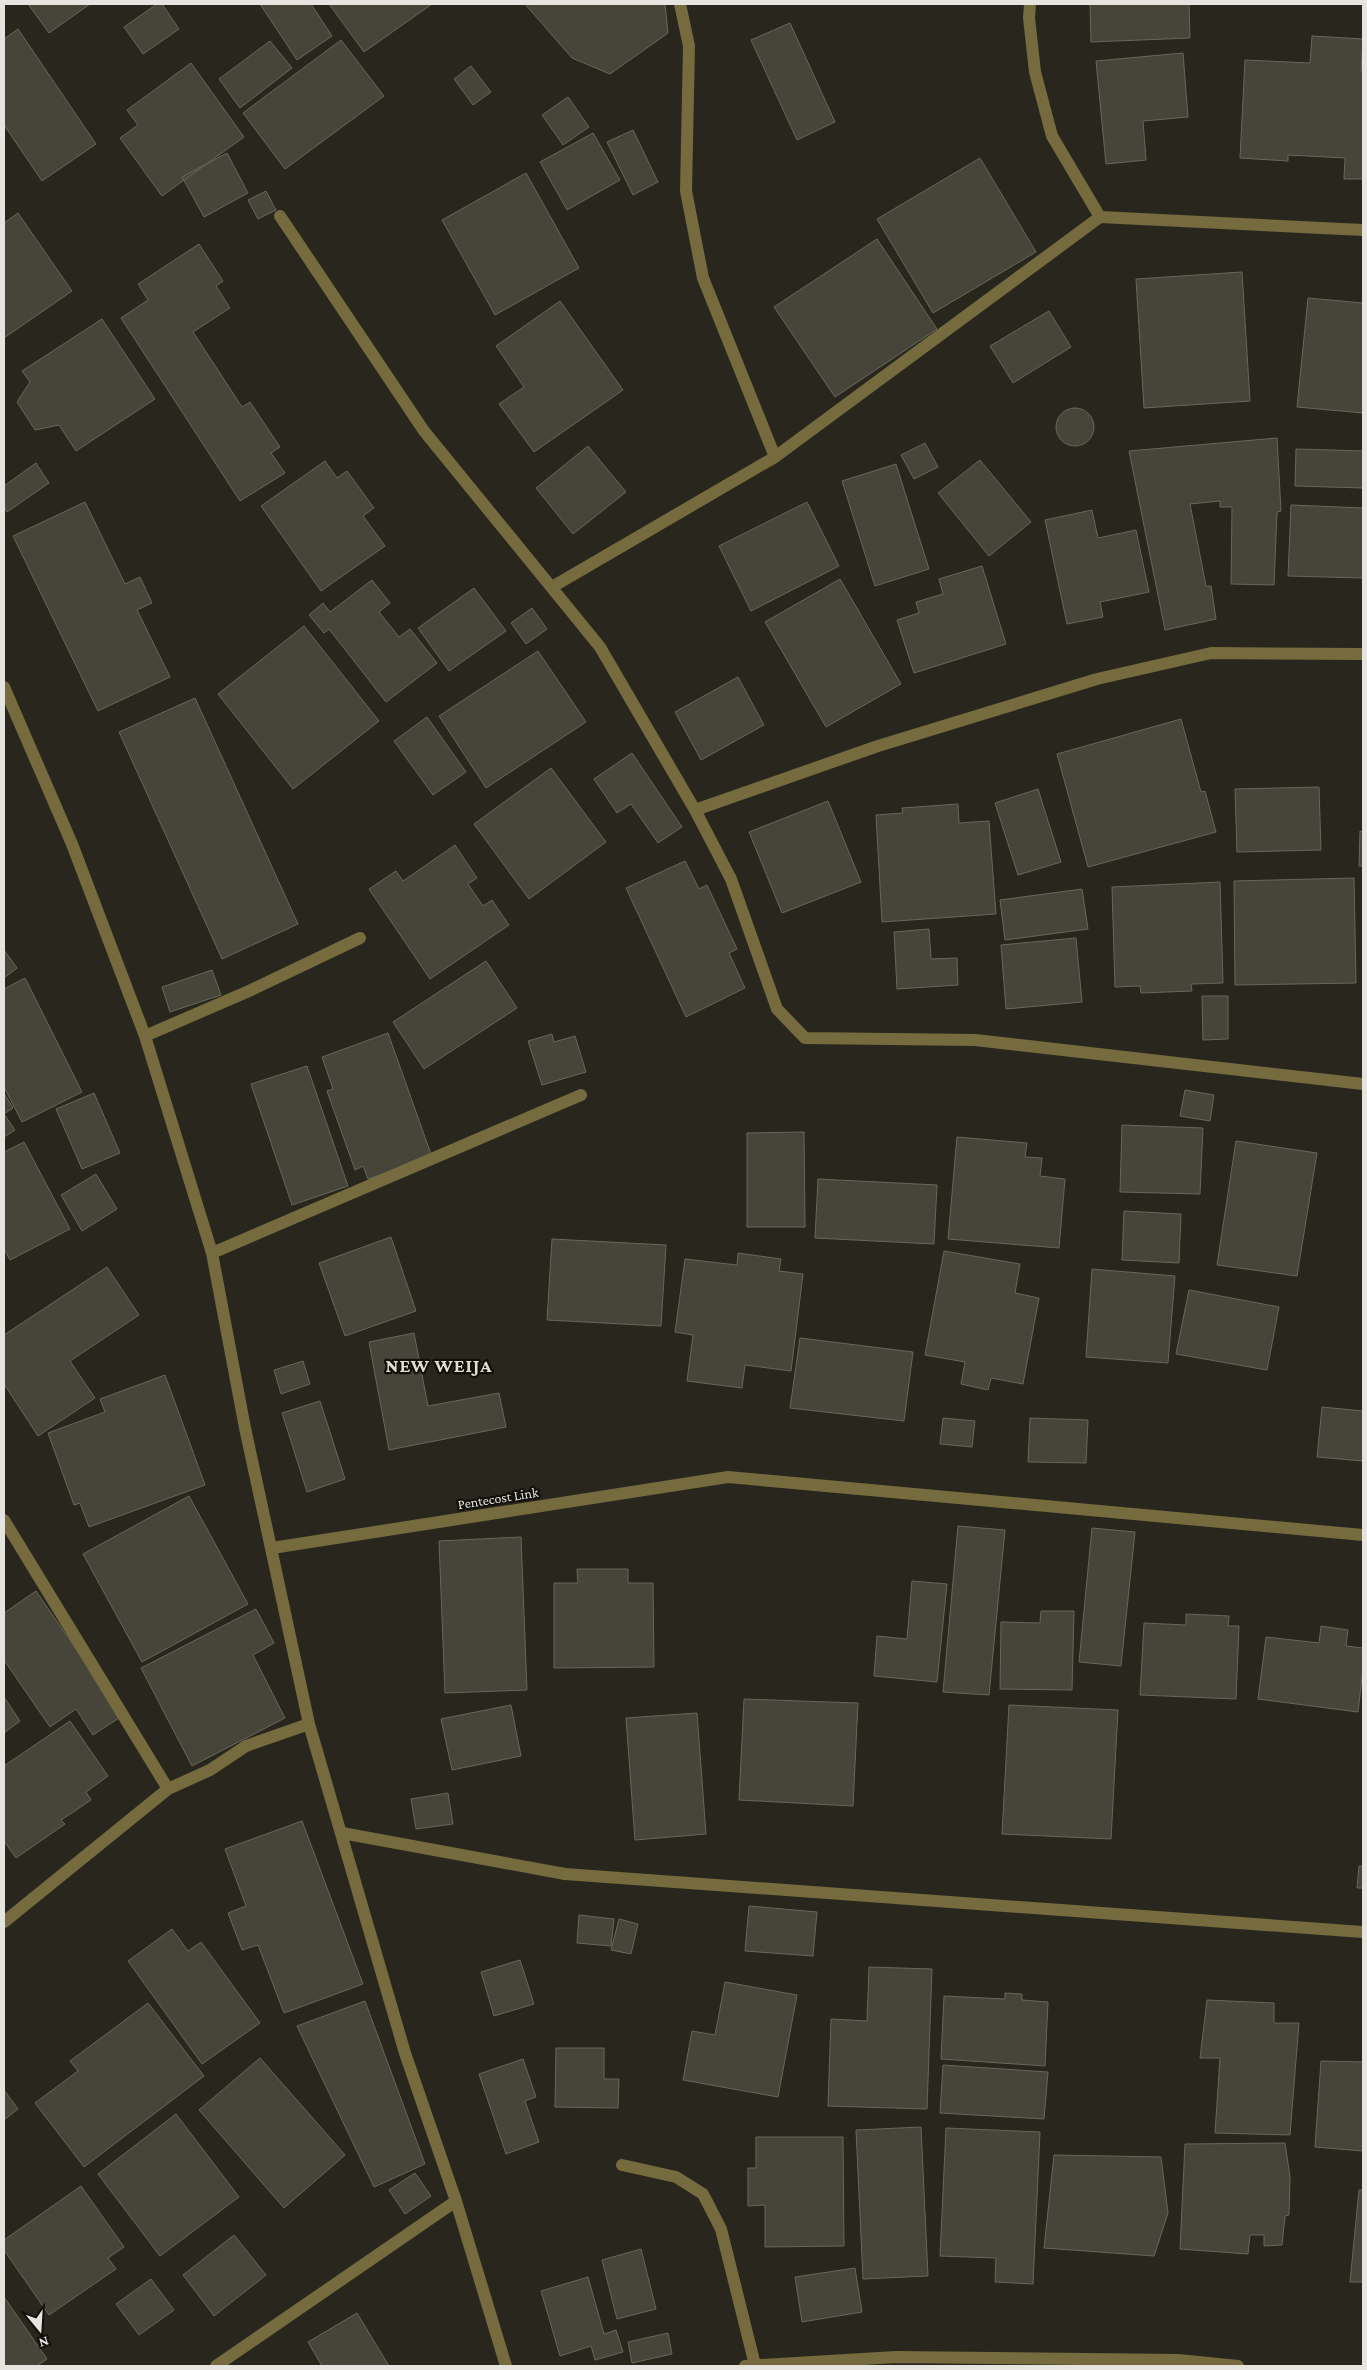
<svg xmlns="http://www.w3.org/2000/svg" width="1367" height="2370" font-family="'Crimson Pro',serif">
<rect width="100%" height="100%" fill="#29271d"/>
<path fill="#474539" stroke="#69665a" d="M 28,4 L 90,4 L 49,33 Z
M 157,4 L 162,4 L 179,29 L 143,54 L 124,27 Z
M 260,4 L 311,4 L 332,36 L 297,60 Z
M 329,4 L 432,4 L 364,52 Z
M 525,4 L 665,4 L 668,33 L 610,74 L 572,58 Z
M 1090,4 L 1189,4 L 1190,38 L 1091,42 Z
M 790,23 L 835,122 L 797,140 L 751,40 Z
M 18,29 L 96,144 L 42,181 L 4,125 L 4,39 Z
M 1312,36 L 1363,39 L 1361,72 L 1363,72 L 1363,179 L 1344,179 L 1345,158 L 1288,155 L 1288,161 L 1240,158 L 1245,60 L 1310,63 Z
M 341,40 L 384,96 L 285,169 L 243,113 Z
M 270,41 L 292,68 L 240,108 L 219,79 Z
M 1183,53 L 1188,117 L 1143,121 L 1146,160 L 1106,164 L 1096,61 Z
M 191,63 L 244,137 L 162,196 L 120,138 L 138,125 L 127,110 Z
M 471,66 L 491,92 L 473,105 L 454,79 Z
M 568,97 L 589,127 L 563,145 L 542,115 Z
M 633,130 L 658,182 L 633,195 L 607,142 Z
M 593,133 L 620,180 L 567,210 L 540,162 Z
M 227,153 L 248,193 L 204,217 L 182,177 Z
M 980,158 L 1036,252 L 933,313 L 877,219 Z
M 526,173 L 579,268 L 495,315 L 442,220 Z
M 266,191 L 276,210 L 258,219 L 248,200 Z
M 18,213 L 72,291 L 4,338 L 4,223 Z
M 877,239 L 937,329 L 835,397 L 774,307 Z
M 199,244 L 223,281 L 216,286 L 230,308 L 193,332 L 242,407 L 250,402 L 280,447 L 271,453 L 285,473 L 240,501 L 121,318 L 148,300 L 138,284 Z
M 1242,272 L 1250,401 L 1144,408 L 1136,279 Z
M 1308,298 L 1363,303 L 1363,413 L 1297,407 Z
M 560,301 L 623,390 L 534,452 L 499,404 L 524,387 L 496,346 Z
M 1049,311 L 1071,347 L 1013,383 L 990,346 Z
M 102,319 L 155,399 L 76,451 L 59,425 L 35,430 L 17,402 L 30,382 L 22,371 Z
M1056 427a19 19 0 1 1 38 0a19 19 0 1 1-38 0Z
M 1277,438 L 1281,511 L 1277,512 L 1274,585 L 1231,584 L 1232,507 L 1220,507 L 1220,501 L 1190,504 L 1206,586 L 1211,586 L 1216,619 L 1165,630 L 1129,451 Z
M 925,443 L 938,467 L 914,479 L 901,455 Z
M 588,446 L 626,492 L 573,534 L 536,488 Z
M 1296,449 L 1363,451 L 1363,488 L 1295,486 Z
M 980,460 L 1031,522 L 989,556 L 938,493 Z
M 325,461 L 337,478 L 347,471 L 374,508 L 363,516 L 385,546 L 321,591 L 261,506 Z
M 36,463 L 49,483 L 7,512 L 4,506 L 4,486 Z
M 896,464 L 929,569 L 875,586 L 842,481 Z
M 85,502 L 125,584 L 140,577 L 152,603 L 137,610 L 170,677 L 98,711 L 13,536 Z
M 807,502 L 839,566 L 751,611 L 719,546 Z
M 1291,505 L 1363,508 L 1363,578 L 1288,576 Z
M 1092,510 L 1098,538 L 1136,530 L 1149,592 L 1100,602 L 1103,617 L 1067,624 L 1045,520 Z
M 982,566 L 1006,644 L 914,673 L 897,620 L 919,613 L 916,602 L 943,594 L 939,579 Z
M 840,579 L 901,684 L 826,727 L 765,622 Z
M 372,580 L 390,603 L 379,612 L 399,637 L 410,629 L 437,663 L 386,702 L 329,629 L 324,633 L 309,615 L 323,603 L 330,612 Z
M 474,588 L 506,631 L 449,671 L 418,628 Z
M 532,608 L 547,629 L 526,644 L 511,623 Z
M 304,626 L 379,721 L 293,789 L 218,694 Z
M 538,651 L 586,722 L 486,788 L 439,716 Z
M 738,677 L 764,725 L 701,760 L 675,712 Z
M 195,698 L 298,924 L 222,959 L 119,732 Z
M 427,717 L 466,772 L 433,795 L 394,741 Z
M 1181,719 L 1201,792 L 1205,791 L 1216,832 L 1088,867 L 1057,754 Z
M 632,753 L 682,827 L 658,843 L 631,804 L 617,813 L 594,779 Z
M 551,768 L 606,842 L 529,899 L 474,824 Z
M 1319,787 L 1321,850 L 1237,852 L 1235,789 Z
M 1038,789 L 1061,862 L 1018,875 L 995,803 Z
M 828,801 L 861,882 L 782,913 L 749,832 Z
M 958,804 L 959,823 L 989,821 L 996,914 L 882,922 L 876,815 L 903,813 L 902,808 Z
M 1360,831 L 1363,832 L 1363,866 L 1359,866 Z
M 455,845 L 477,878 L 468,884 L 483,906 L 492,900 L 509,925 L 430,979 L 369,889 L 396,871 L 403,881 Z
M 685,861 L 699,889 L 707,885 L 737,949 L 729,953 L 745,988 L 686,1017 L 626,888 Z
M 1354,878 L 1356,983 L 1235,985 L 1234,881 Z
M 1220,882 L 1223,983 L 1191,984 L 1192,991 L 1141,993 L 1140,986 L 1115,987 L 1112,887 Z
M 1082,889 L 1088,929 L 1005,940 L 1000,900 Z
M 929,929 L 931,959 L 957,958 L 958,985 L 897,989 L 894,932 Z
M 1076,938 L 1082,1002 L 1006,1009 L 1001,945 Z
M 4,950 L 17,968 L 4,978 Z
M 486,961 L 517,1008 L 424,1069 L 393,1022 Z
M 212,970 L 221,995 L 170,1012 L 162,987 Z
M 25,978 L 82,1092 L 22,1122 L 4,1087 L 4,989 Z
M 1202,996 L 1228,996 L 1228,1039 L 1203,1040 Z
M 388,1033 L 432,1157 L 368,1179 L 363,1166 L 355,1170 L 327,1091 L 333,1089 L 322,1057 Z
M 552,1034 L 554,1042 L 575,1036 L 586,1072 L 542,1085 L 528,1041 Z
M 307,1066 L 348,1186 L 292,1205 L 251,1084 Z
M 1185,1090 L 1214,1095 L 1210,1121 L 1180,1116 Z
M 4,1093 L 13,1108 L 4,1114 L 15,1130 L 4,1137 Z
M 94,1093 L 120,1153 L 82,1169 L 56,1109 Z
M 1122,1125 L 1203,1128 L 1200,1194 L 1120,1192 Z
M 804,1132 L 805,1227 L 747,1227 L 747,1133 Z
M 957,1137 L 1027,1143 L 1025,1157 L 1042,1158 L 1040,1176 L 1065,1179 L 1059,1248 L 948,1239 Z
M 1236,1141 L 1317,1153 L 1297,1276 L 1217,1265 Z
M 24,1142 L 70,1229 L 10,1260 L 4,1249 L 4,1152 Z
M 96,1174 L 117,1209 L 82,1231 L 61,1195 Z
M 818,1179 L 937,1185 L 934,1244 L 815,1238 Z
M 1124,1211 L 1181,1214 L 1179,1263 L 1122,1260 Z
M 391,1237 L 416,1311 L 345,1336 L 319,1263 Z
M 552,1239 L 666,1245 L 661,1326 L 547,1320 Z
M 944,1251 L 1020,1264 L 1015,1293 L 1039,1298 L 1023,1384 L 991,1378 L 988,1390 L 961,1384 L 965,1362 L 925,1355 Z
M 738,1253 L 781,1259 L 779,1271 L 803,1274 L 791,1371 L 745,1365 L 742,1388 L 687,1381 L 693,1335 L 675,1332 L 685,1259 L 737,1265 Z
M 107,1267 L 139,1315 L 70,1361 L 95,1398 L 38,1436 L 4,1384 L 4,1335 Z
M 1092,1269 L 1175,1276 L 1168,1363 L 1086,1357 Z
M 1189,1290 L 1279,1307 L 1267,1370 L 1176,1354 Z
M 414,1333 L 428,1406 L 499,1393 L 506,1427 L 389,1450 L 369,1342 Z
M 800,1338 L 913,1352 L 904,1421 L 790,1408 Z
M 303,1361 L 310,1384 L 281,1394 L 274,1370 Z
M 165,1375 L 205,1485 L 89,1527 L 80,1503 L 74,1505 L 48,1433 L 105,1412 L 100,1399 Z
M 320,1401 L 345,1479 L 307,1492 L 282,1413 Z
M 1322,1407 L 1363,1411 L 1363,1461 L 1317,1457 Z
M 943,1418 L 975,1421 L 972,1447 L 940,1444 Z
M 1030,1418 L 1088,1420 L 1086,1463 L 1028,1462 Z
M 189,1496 L 248,1604 L 142,1662 L 83,1554 Z
M 958,1526 L 1005,1530 L 989,1695 L 943,1692 Z
M 1092,1528 L 1135,1532 L 1121,1666 L 1079,1662 Z
M 521,1537 L 527,1690 L 445,1693 L 439,1541 Z
M 577,1569 L 628,1569 L 628,1583 L 653,1583 L 654,1667 L 554,1668 L 554,1583 L 578,1583 Z
M 912,1581 L 947,1584 L 937,1682 L 874,1676 L 877,1636 L 907,1639 Z
M 36,1591 L 122,1716 L 93,1735 L 76,1709 L 50,1727 L 4,1660 L 4,1613 Z
M 256,1609 L 274,1643 L 253,1655 L 285,1718 L 192,1766 L 141,1668 Z
M 1041,1611 L 1074,1611 L 1072,1690 L 1000,1689 L 1001,1622 L 1040,1623 Z
M 1186,1614 L 1229,1616 L 1228,1626 L 1239,1626 L 1236,1699 L 1140,1695 L 1144,1623 L 1186,1625 Z
M 1321,1626 L 1348,1630 L 1346,1646 L 1363,1648 L 1363,1669 L 1358,1712 L 1258,1699 L 1266,1637 L 1319,1643 Z
M 4,1697 L 20,1721 L 4,1733 Z
M 744,1699 L 858,1703 L 853,1806 L 739,1800 Z
M 511,1705 L 521,1756 L 452,1770 L 441,1719 Z
M 1009,1705 L 1118,1710 L 1111,1839 L 1002,1834 Z
M 697,1713 L 706,1834 L 635,1840 L 626,1718 Z
M 70,1721 L 108,1776 L 86,1792 L 91,1800 L 61,1820 L 65,1824 L 16,1858 L 4,1841 L 4,1766 Z
M 448,1793 L 453,1824 L 416,1829 L 411,1799 Z
M 302,1821 L 363,1984 L 284,2013 L 258,1945 L 242,1950 L 228,1913 L 246,1906 L 225,1849 Z
M 1359,1866 L 1363,1866 L 1363,1888 L 1357,1888 Z
M 749,1906 L 817,1912 L 813,1956 L 745,1951 Z
M 579,1915 L 614,1919 L 611,1946 L 577,1943 Z
M 619,1919 L 638,1924 L 631,1954 L 611,1950 Z
M 172,1929 L 188,1951 L 201,1942 L 260,2023 L 202,2064 L 128,1961 Z
M 520,1960 L 534,2004 L 494,2016 L 481,1972 Z
M 869,1967 L 932,1969 L 927,2109 L 828,2106 L 831,2019 L 867,2021 Z
M 725,1982 L 797,1995 L 778,2097 L 683,2080 L 692,2031 L 715,2035 Z
M 1005,1993 L 1022,1994 L 1022,2000 L 1048,2002 L 1045,2066 L 941,2059 L 944,1996 L 1005,1999 Z
M 1207,2000 L 1274,2003 L 1274,2023 L 1299,2023 L 1290,2135 L 1215,2133 L 1220,2058 L 1200,2058 Z
M 365,2001 L 425,2164 L 374,2187 L 297,2026 Z
M 148,2003 L 204,2076 L 84,2167 L 35,2103 L 78,2071 L 70,2061 Z
M 556,2048 L 604,2048 L 604,2079 L 619,2079 L 618,2108 L 555,2107 Z
M 260,2058 L 345,2155 L 284,2208 L 199,2110 Z
M 523,2059 L 536,2097 L 525,2101 L 539,2142 L 506,2154 L 479,2074 Z
M 1321,2061 L 1363,2062 L 1363,2151 L 1315,2147 Z
M 943,2065 L 1048,2072 L 1044,2119 L 940,2113 Z
M 4,2090 L 18,2109 L 4,2120 Z
M 176,2114 L 239,2197 L 160,2256 L 98,2174 Z
M 921,2127 L 928,2276 L 863,2279 L 856,2130 Z
M 946,2128 L 1040,2132 L 1033,2284 L 995,2282 L 996,2258 L 940,2256 Z
M 756,2137 L 843,2137 L 844,2246 L 765,2247 L 765,2205 L 748,2206 L 748,2168 L 756,2168 Z
M 1285,2143 L 1290,2177 L 1289,2215 L 1285,2216 L 1282,2245 L 1264,2246 L 1264,2235 L 1250,2235 L 1248,2254 L 1180,2249 L 1185,2144 Z
M 1054,2155 L 1161,2157 L 1168,2213 L 1154,2256 L 1044,2248 Z
M 415,2173 L 431,2196 L 405,2214 L 389,2190 Z
M 81,2186 L 124,2247 L 108,2258 L 116,2269 L 49,2315 L 4,2250 L 4,2240 Z
M 1359,2190 L 1363,2190 L 1363,2282 L 1350,2282 Z
M 234,2235 L 266,2275 L 214,2316 L 183,2275 Z
M 641,2249 L 656,2309 L 617,2319 L 602,2260 Z
M 855,2268 L 862,2312 L 802,2322 L 795,2277 Z
M 588,2277 L 604,2334 L 616,2330 L 623,2352 L 595,2360 L 591,2346 L 560,2356 L 541,2291 Z
M 151,2279 L 174,2310 L 139,2335 L 116,2304 Z
M 4,2297 L 47,2359 L 37,2366 L 4,2366 Z
M 357,2313 L 389,2366 L 322,2366 L 308,2342 Z
M 668,2333 L 672,2354 L 632,2363 L 628,2342 Z"/>
<g fill="none" stroke-linecap="round" stroke-linejoin="round">
<path stroke="#756b3e" stroke-width="12" d="M 680,4 L 689,46 L 686,191 L 703,278 L 775,457
M 1030,4 L 1029,18 L 1035,72 L 1052,136 L 1100,217
M 280,216 L 424,431 L 600,647 L 695,810 L 731,879 L 777,1009 L 805,1038 L 975,1040 L 1363,1084
M 552,587 L 775,457 L 1100,217 L 1363,230
M 4,687 L 72,844 L 145,1036 L 212,1253 L 245,1428 L 309,1724 L 405,2053 L 456,2201 L 506,2366
M 695,810 L 878,746 L 1097,679 L 1211,653 L 1363,654
M 145,1036 L 249,991 L 360,938
M 212,1253 L 581,1095
M 4,1520 L 168,1789
M 272,1548 L 728,1477 L 1363,1535
M 342,1833 L 565,1874 L 1363,1932
M 4,1922 L 168,1789 L 210,1770 L 246,1746 L 309,1724
M 622,2165 L 676,2177 L 703,2194 L 721,2229 L 755,2365
M 216,2366 L 456,2201
M 745,2366 L 896,2357 L 1178,2360 L 1238,2366"/>
</g>
<g text-anchor="middle" dominant-baseline="central" stroke-width="4.5" stroke-linejoin="round" paint-order="stroke">
<g font-size="14" fill="#e6e4de" stroke="#11100b">
<text transform="translate(498 1498) rotate(-9)">Pentecost Link</text>
</g>
<g font-size="19" font-weight="bold" letter-spacing="1" fill="#e2dfd1" stroke="#11100b">
<text x="439" y="1365">NEW WEIJA</text>
</g>
</g>
<rect width="1367" height="2370" fill="none" stroke="#e6e4de" stroke-width="10"/>
<g transform="translate(40 2330) rotate(162)" stroke="#11100b" stroke-width="4" paint-order="stroke">
<path d="M0-4L9 19L0 12L-9 19Z" fill="#e6e4de"/>
<text y="-8" font-size="14" font-weight="bold" text-anchor="middle" fill="#e6e4de">N</text>
</g>
</svg>
